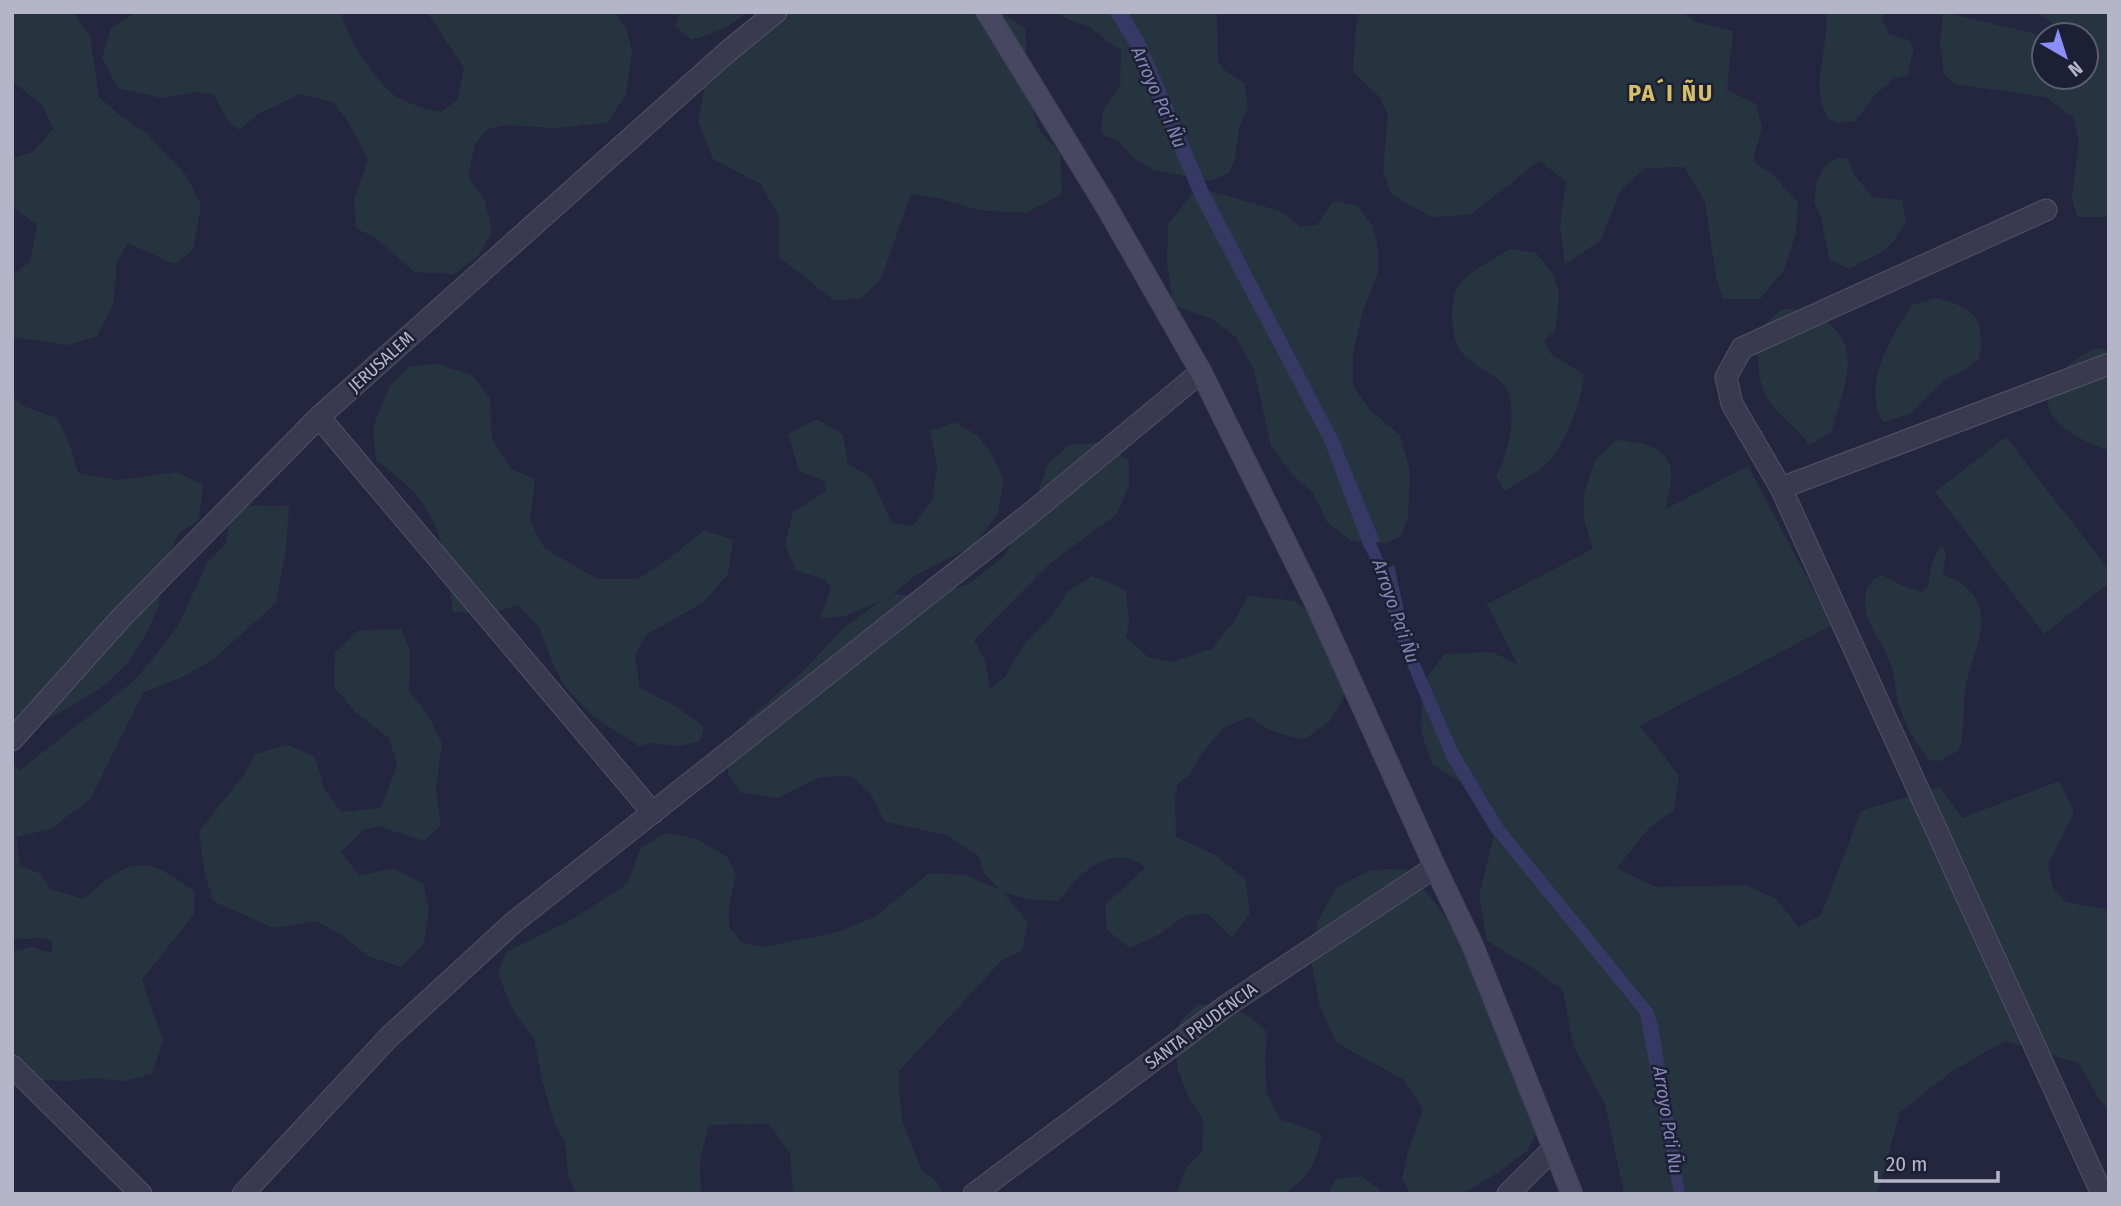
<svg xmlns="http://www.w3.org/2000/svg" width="2121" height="1206" font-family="'Fira Sans Condensed',sans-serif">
<rect width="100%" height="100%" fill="#24263f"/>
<path fill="#263440" d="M 12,12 L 73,12 L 90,36 L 99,97 L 121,116 L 146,133 L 186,175 L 201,205 L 193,250 L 174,264 L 128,243 L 117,262 L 113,305 L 97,336 L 68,345 L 12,337 L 12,275 L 30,262 L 37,225 L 12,207 L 12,159 L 34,151 L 53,129 L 42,105 L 12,81 Z
M 136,12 L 342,12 C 343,33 374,77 390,92 C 405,104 424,108 441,112 L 457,100 L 464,68 L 427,12 L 615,12 L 626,28 L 632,50 L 626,94 L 607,123 L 555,128 L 505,125 L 486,130 L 475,144 L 468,177 L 485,201 L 492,232 L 478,256 L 454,274 L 414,272 L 376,238 L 356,228 L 354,200 L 368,160 L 350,125 L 334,102 L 300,94 L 258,114 L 239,130 L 229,122 L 213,94 L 198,92 L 162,98 L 118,88 L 102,58 L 111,28 Z
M 680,12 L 746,12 C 731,28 712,34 692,40 L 675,26 Z
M 789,12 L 1001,12 L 1025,28 L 1030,96 L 1039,130 L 1060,153 L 1062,194 L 1026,213 L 979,210 L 938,198 L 911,194 L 881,279 L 861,298 L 835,301 L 779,257 L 779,217 L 761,184 L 713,159 L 698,121 L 706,81 Z
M 1058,12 L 1217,12 L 1218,62 L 1223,69 L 1244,83 L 1248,107 L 1239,129 L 1235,158 L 1229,173 L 1211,181 L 1153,170 L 1132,156 L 1118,141 L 1105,136 L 1101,131 L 1103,111 L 1120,86 L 1121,51 L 1088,26 L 1067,19 Z
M 1359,12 L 1682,12 L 1696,22 L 1733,31 L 1727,90 L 1756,104 L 1762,127 L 1753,161 L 1772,174 L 1798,202 L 1796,233 L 1784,270 L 1760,299 L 1723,299 L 1716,276 L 1705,202 L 1684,167 L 1645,168 L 1620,191 L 1601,240 L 1565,264 L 1560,225 L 1566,181 L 1539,161 L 1470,215 L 1431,217 L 1391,194 L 1383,171 L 1388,116 L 1380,97 L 1353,72 L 1356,24 Z
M 1826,12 L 1884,12 L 1882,20 L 1889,34 L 1908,40 L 1914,48 L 1907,77 L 1895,78 L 1875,95 L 1855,121 L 1838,123 L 1827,118 C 1825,111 1821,103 1820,96 C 1817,68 1829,41 1826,12 Z
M 1943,12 L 2044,36 L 2044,77 L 2086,77 L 2086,35 L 2069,35 L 2037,12 L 2109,12 L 2109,217 L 2077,217 L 2072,198 L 2079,141 L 2073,117 L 2046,97 L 1955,84 L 1944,74 L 1940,44 Z
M 1839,158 L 1847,158 L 1854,174 L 1872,197 L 1902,200 L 1906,221 C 1886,258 1881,250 1849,269 L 1829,259 L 1821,218 L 1814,203 L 1817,180 L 1826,164 Z
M 1209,191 L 1280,211 L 1300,227 L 1317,225 L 1333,201 L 1356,205 L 1373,226 L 1379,252 L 1378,272 L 1362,314 L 1353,354 L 1353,386 L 1370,410 L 1400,435 L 1410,471 L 1408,518 L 1400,537 L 1386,543 L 1351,541 L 1327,522 L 1313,493 L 1292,474 L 1271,446 L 1254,370 L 1236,337 L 1212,319 L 1173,305 L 1167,261 L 1168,224 L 1193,193 Z
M 1510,249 L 1536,253 L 1552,272 L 1559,292 L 1556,329 L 1544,341 L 1551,354 L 1584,375 C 1582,400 1565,447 1546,464 C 1535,475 1518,482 1505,491 L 1496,476 C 1508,456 1521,403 1502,383 C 1490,371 1470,365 1460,350 C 1451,338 1449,300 1458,287 C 1469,270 1493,260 1510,249 Z
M 1935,298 C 1973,306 1987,319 1979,359 L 1964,371 L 1948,377 L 1910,414 L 1883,422 C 1861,384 1891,338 1912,305 Z
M 1783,309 C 1802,309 1818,311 1832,326 C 1838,332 1844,340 1846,348 C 1853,370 1837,411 1831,433 L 1809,445 C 1798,428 1781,418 1769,401 C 1756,383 1754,342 1767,323 C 1770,318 1778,313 1783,309 Z
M 2098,348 L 2109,350 L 2109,449 L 2107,450 C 2090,444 2060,430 2051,414 C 2037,385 2075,356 2098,348 Z
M 437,364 L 472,375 L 490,399 L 492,439 L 511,469 L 535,479 L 530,521 L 545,549 L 598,579 L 638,579 L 666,561 L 704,530 L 733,540 L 728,574 L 704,602 L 646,635 L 635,656 L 640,688 L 677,707 L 704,727 L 700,741 L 679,746 L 651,743 L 639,746 L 593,716 L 566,688 L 553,664 L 539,627 L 518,605 L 487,615 L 453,612 C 448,576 445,536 424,505 C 412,487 393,473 376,460 L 373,427 L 389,387 L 410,366 Z
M 12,397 L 26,407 L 57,418 L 70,445 L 78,473 L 118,480 L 178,472 L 203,485 L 199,520 L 178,534 L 161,578 L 159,605 L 147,632 L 128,663 L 102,687 L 73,705 L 45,721 L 14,725 Z
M 817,419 L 843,435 L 848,464 L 871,478 L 892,523 L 913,526 L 932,500 L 937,467 L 930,431 L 955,422 L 977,435 L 992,454 L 1004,480 L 998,512 L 975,545 L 916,575 L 893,594 L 926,597 L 969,584 L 1003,557 L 1031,513 L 1048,463 L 1070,445 L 1105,442 L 1129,461 L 1129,485 L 1117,514 L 1047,566 L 974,640 L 985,660 L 990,689 L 1005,677 L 1024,644 L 1050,618 L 1069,590 L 1092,576 L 1126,590 L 1129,620 L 1126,637 L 1148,657 L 1171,662 L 1211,649 L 1234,622 L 1248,596 L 1295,601 L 1322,621 L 1348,676 L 1342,702 L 1329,722 L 1303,740 L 1272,731 L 1249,717 L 1223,728 L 1200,756 L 1190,774 L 1178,784 L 1175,798 L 1176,837 L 1214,854 L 1245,879 L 1250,913 L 1232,938 L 1208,914 L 1186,915 L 1158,935 L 1130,948 L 1107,930 L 1105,905 L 1146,867 C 1112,841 1078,873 1059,901 L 1026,899 L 1003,892 L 1028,923 L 1022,950 L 1001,961 L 899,1071 L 899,1095 L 903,1123 L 922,1170 L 938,1183 L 943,1194 L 793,1194 L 790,1153 L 769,1124 L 709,1125 L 700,1160 L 701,1194 L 576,1194 L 568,1176 L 565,1142 L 555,1125 L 542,1080 L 534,1039 L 513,1010 L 498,974 L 506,952 L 573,919 L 627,884 L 641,848 L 666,833 L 698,839 L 728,858 L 736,875 L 729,907 L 729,926 L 741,942 L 763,947 L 838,932 L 875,917 L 929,873 L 965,875 L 1000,890 L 984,873 L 978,855 L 946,835 L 885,822 L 871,794 L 851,776 L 820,777 L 778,798 L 741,793 L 728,773 L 728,753 L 747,720 L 801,673 L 844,628 L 882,600 L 845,616 L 820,619 L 831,587 L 825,580 L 796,570 L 785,545 L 793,512 L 826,491 L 824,481 L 799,471 L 788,434 Z
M 2006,437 L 2109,570 L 2109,583 L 2044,634 L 1935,492 Z
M 1616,440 C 1642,442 1675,447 1671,481 C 1670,491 1667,500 1666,509 L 1748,466 L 1832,625 L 1640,726 L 1679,775 L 1674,810 L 1649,828 L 1617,868 L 1656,887 L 1747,885 L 1776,899 L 1799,927 L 1821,915 L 1861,811 L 1940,787 L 1962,818 L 2059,781 L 2074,812 L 2048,864 L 2053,888 L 2066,902 L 2109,910 L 2109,1110 L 2097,1096 L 2079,1063 L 2005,1041 L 1954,1070 L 1900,1112 L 1880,1185 L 1874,1194 L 1624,1194 L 1605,1104 L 1573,1045 L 1563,990 L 1534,969 L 1487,941 L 1479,896 L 1494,835 L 1474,791 L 1432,764 L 1421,731 L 1422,683 L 1445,654 L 1492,652 L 1518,665 L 1487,604 L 1593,549 L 1584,520 L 1584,494 L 1595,460 Z
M 232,505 L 289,506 L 286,549 L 276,603 L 214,659 L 180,678 L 143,693 L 91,798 L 52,828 L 17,837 L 20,866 L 39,873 L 51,889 L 83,899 C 133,857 142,853 195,892 L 194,914 L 142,980 L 163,1040 L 152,1074 L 124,1081 L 90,1078 L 72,1081 L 12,1079 L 12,952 L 31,947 L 51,953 L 53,941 L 42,938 L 12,939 L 12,763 L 20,770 L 134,681 L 163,646 L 179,624 L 207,563 L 226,543 Z
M 1941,545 L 1946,553 L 1943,573 C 1949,578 1956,580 1962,584 C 2001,613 1970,654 1965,690 C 1962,711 1966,730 1959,750 L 1940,761 L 1930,760 C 1917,745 1906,727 1900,708 C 1895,692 1895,675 1889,660 C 1881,639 1864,623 1865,600 C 1865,587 1871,579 1882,575 L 1901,585 L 1922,592 L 1928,585 L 1932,563 Z
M 401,629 L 410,649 L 409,691 L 427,713 L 442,744 L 436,790 L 441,825 L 424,841 L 378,826 L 363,830 L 341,852 L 359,876 L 392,868 L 423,883 L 429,909 L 424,943 L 401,967 L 368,956 L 341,934 L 316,921 L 273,928 L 213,901 L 204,871 L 199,832 L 245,773 L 255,754 L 288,745 L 315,757 L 325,790 L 341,812 L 381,808 L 397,765 L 389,738 L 355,712 L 334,687 L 335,652 L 359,630 Z
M 1406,869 L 1432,899 L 1463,942 L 1473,966 L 1477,989 L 1493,1013 L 1540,1126 L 1528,1150 L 1499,1172 L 1462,1194 L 1410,1194 L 1402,1179 L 1408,1151 L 1423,1109 L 1404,1080 L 1337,1043 L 1320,1007 L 1312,965 L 1317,922 L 1337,887 L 1370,870 Z
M 1198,1004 C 1229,1006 1245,1009 1267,1032 L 1265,1062 L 1267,1094 L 1280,1119 L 1309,1129 L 1322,1136 C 1315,1163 1309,1177 1285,1194 L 1176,1194 L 1186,1168 L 1202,1152 L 1203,1120 L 1188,1096 L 1177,1067 L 1179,1022 Z
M 1361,1176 L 1380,1190 L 1380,1194 L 1329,1194 L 1334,1180 Z"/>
<path fill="#363964" d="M 1109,12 L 1128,12 L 1144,39 L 1209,191 L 1338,438 L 1380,541 L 1364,548 L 1324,441 L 1196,200 L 1131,48 Z
M 1394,565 L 1411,643 L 1458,750 L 1502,824 L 1653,1010 L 1658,1025 L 1685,1194 L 1674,1194 L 1640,1014 L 1490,830 L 1447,759 L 1401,651 L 1376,575 Z"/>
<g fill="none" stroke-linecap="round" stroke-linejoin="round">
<path stroke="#363964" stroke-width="12" d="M 1364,532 L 1389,585"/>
<g stroke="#505267" stroke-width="23">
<path id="minor" d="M 2046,210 L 1742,348 L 1726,377 L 1732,404 L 1781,488 L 2102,1194
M 319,417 L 653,813
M 1781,488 L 2109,364
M 12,740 L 122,617 L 319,417 L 726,53 L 776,12
M 12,1066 L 141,1194
M 243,1194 L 389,1037 L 513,923 L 1031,513 L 1201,372
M 974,1194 L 1226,1006 L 1435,867
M 1508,1194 L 1553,1149"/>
</g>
<g stroke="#3f4055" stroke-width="23">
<path id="secondary" d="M 987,12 L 1106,206 L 1201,372 L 1316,604 L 1435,867 L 1472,944 L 1572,1194"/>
</g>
<use href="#minor" stroke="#393a4f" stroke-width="21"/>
<use href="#secondary" stroke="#474762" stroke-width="21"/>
</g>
<g text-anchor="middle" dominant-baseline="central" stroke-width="5" stroke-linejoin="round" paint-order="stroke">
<g font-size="18" fill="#b5b5ca" stroke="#1d1f34">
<text transform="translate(381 362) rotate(-42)">JERUSALEM</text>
<text transform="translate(1201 1026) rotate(-36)">SANTA PRUDENCIA</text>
</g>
<g font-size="19" font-style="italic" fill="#8487b6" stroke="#1d1f34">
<text transform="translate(1159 97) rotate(66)">Arroyo Pa'i Ñu</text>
<text transform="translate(1396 611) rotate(71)">Arroyo Pa'i Ñu</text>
<text transform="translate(1668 1120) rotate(81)">Arroyo Pa'i Ñu</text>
</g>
<g font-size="24" font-weight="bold" letter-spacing="2" fill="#d6bf64" stroke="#1d1f34">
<text x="1671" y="93">PA´I ÑU</text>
</g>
</g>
<rect width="2121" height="1206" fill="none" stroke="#b5b5ca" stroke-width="28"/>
<g transform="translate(2065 56) rotate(141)"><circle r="33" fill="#1d1f34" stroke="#5a5b70" stroke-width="2"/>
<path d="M0-5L12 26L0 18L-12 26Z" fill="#8b8ef8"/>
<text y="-10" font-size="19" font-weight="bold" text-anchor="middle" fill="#b5b5ca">N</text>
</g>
<path d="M1876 1171v10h122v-10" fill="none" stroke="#b5b5ca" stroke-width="3.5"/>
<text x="1886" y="1171" font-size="21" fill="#b5b5ca" stroke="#1d1f34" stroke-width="5" paint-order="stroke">20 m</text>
</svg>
